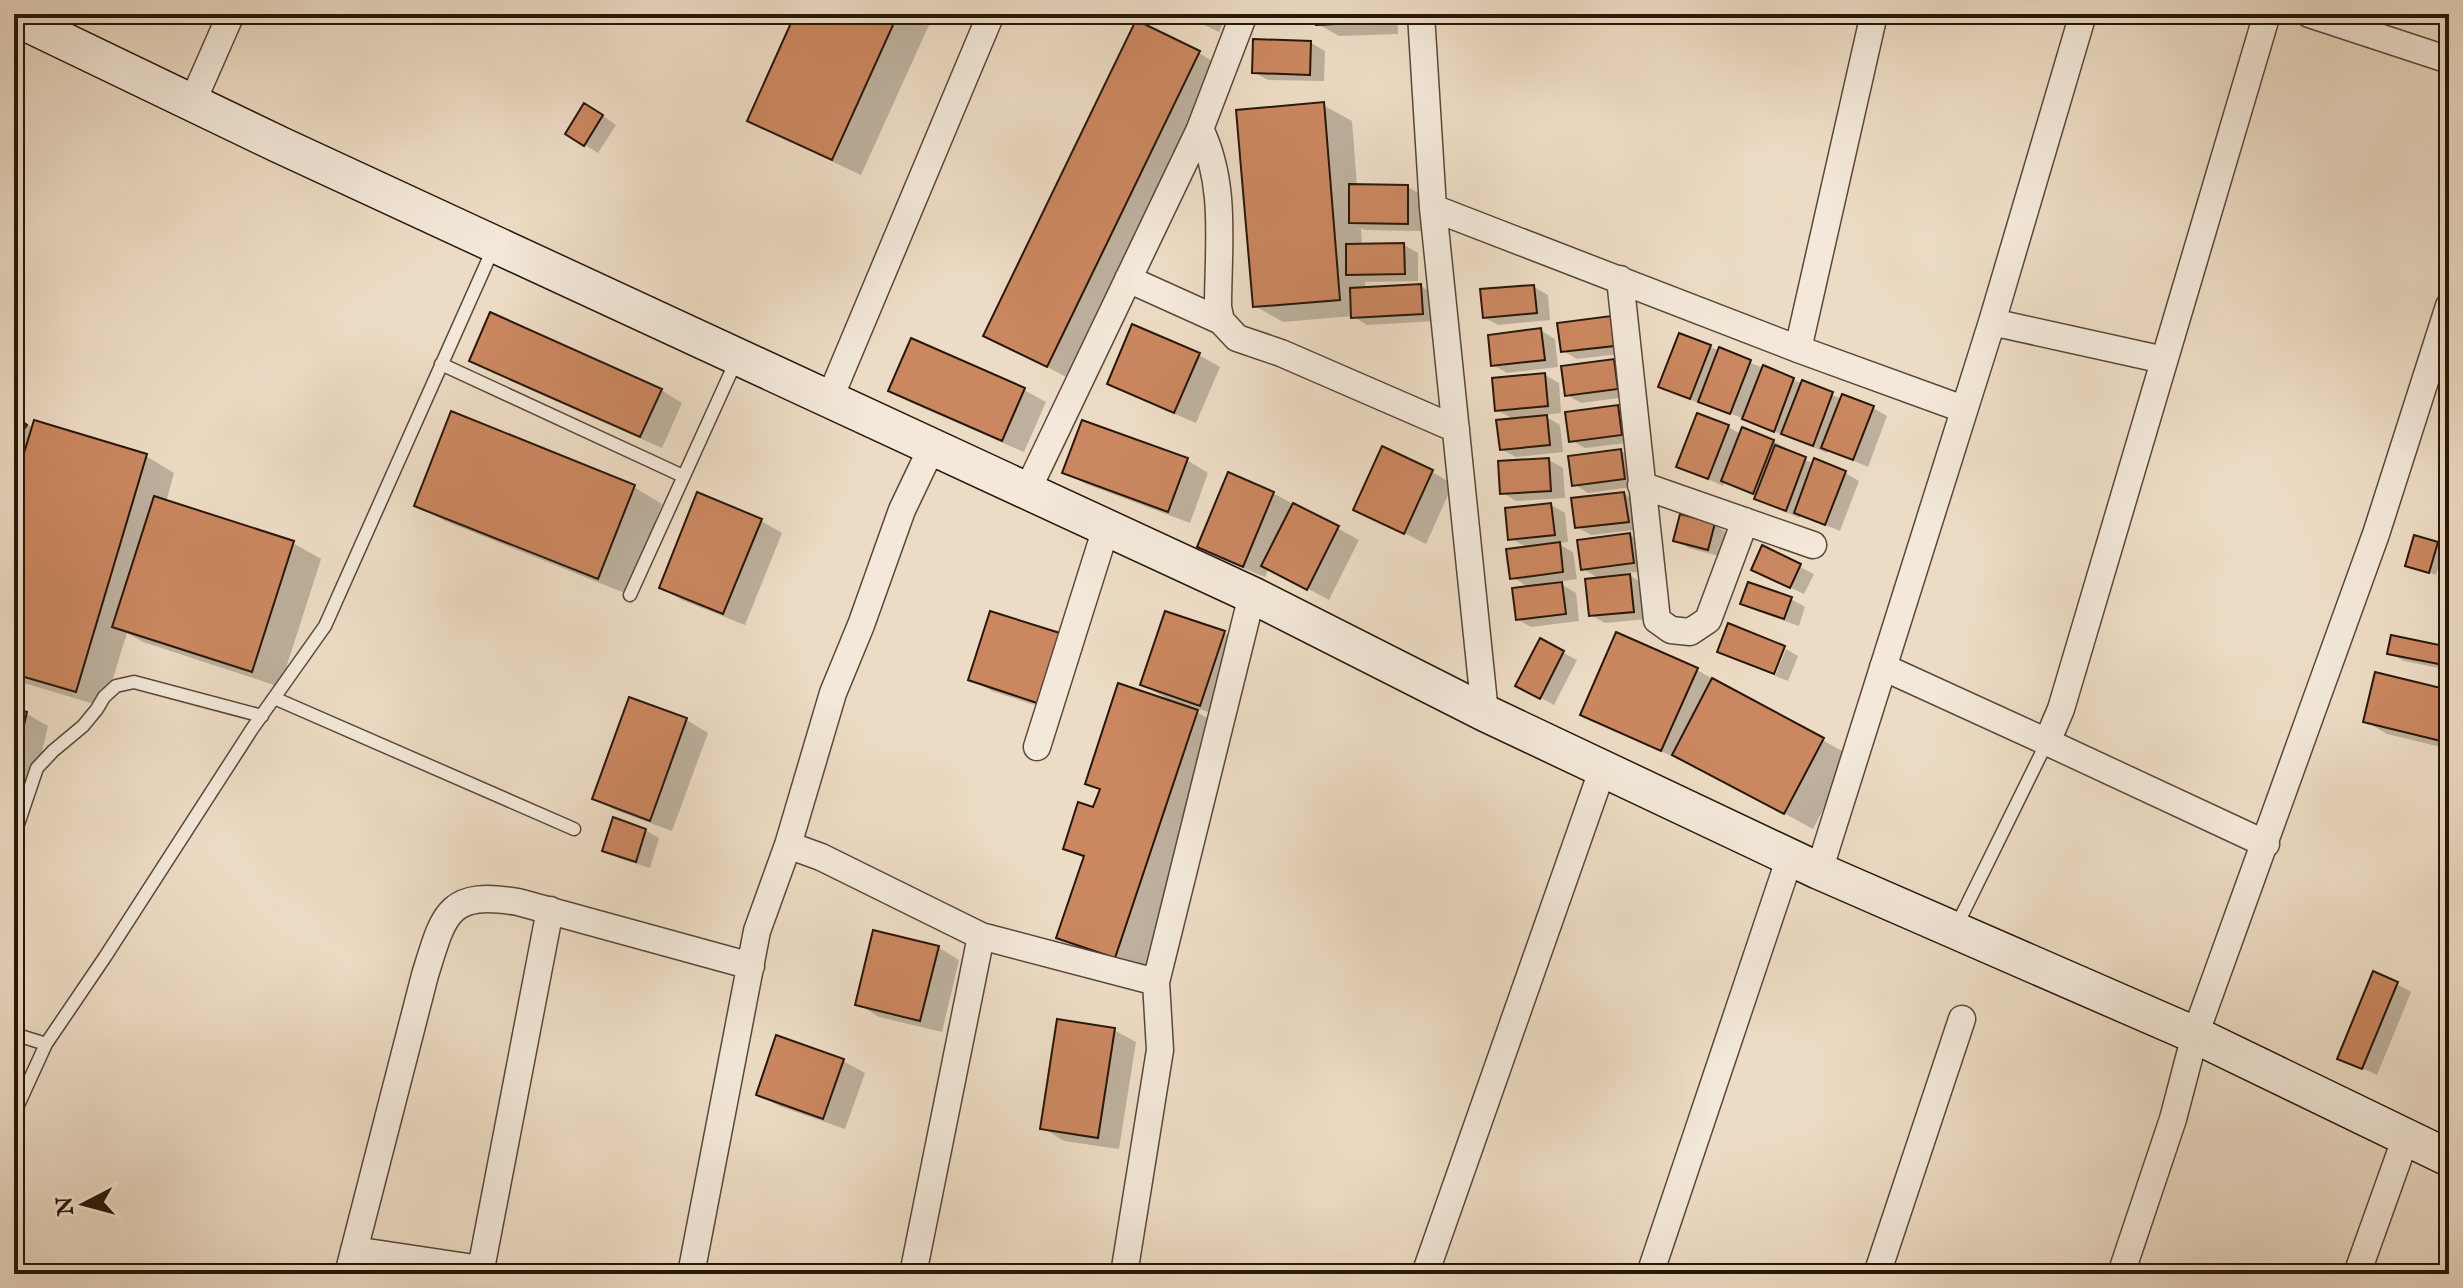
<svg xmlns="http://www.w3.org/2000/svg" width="2463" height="1288" font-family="'IM FELL English',serif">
<rect width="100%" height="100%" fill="#eddcc5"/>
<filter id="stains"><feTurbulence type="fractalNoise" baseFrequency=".0025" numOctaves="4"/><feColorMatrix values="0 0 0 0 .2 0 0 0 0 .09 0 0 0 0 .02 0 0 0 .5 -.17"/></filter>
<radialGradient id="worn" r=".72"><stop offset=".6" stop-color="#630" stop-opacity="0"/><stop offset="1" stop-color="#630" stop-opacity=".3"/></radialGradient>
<path fill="#0003" d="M 798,14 L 934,14 L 861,175 L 778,136 L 750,120 Z
M 1181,14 L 1227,14 L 1219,32 Z
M 1317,14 L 1397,14 L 1398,34 L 1339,36 L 1318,24 Z
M 1311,43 L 1325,51 L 1324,81 L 1268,80 L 1254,72 Z
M 1199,53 L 1227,70 L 1076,382 L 986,335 Z
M 1323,105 L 1352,121 L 1357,186 L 1408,187 L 1422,195 L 1421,231 L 1365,230 L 1361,228 L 1362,246 L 1404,245 L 1418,253 L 1418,281 L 1365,282 L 1366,289 L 1421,286 L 1435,295 L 1436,321 L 1367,325 L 1353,316 L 1283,322 L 1255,306 Z
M 599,113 L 616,125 L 598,153 L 585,145 Z
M 1534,287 L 1548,295 L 1550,320 L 1498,325 L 1484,317 Z
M 1610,318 L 1627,353 L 1577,359 L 1563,351 Z
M 1540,330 L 1555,339 L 1558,367 L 1507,373 L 1493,365 Z
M 912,340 L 1024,390 L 1046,402 L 1024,452 L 912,403 L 890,390 Z
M 1710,347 L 1842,399 L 1873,408 L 1887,416 L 1868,467 L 1828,449 L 1827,453 L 1705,403 L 1705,405 L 1675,394 L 1661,386 Z
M 1199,355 L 1220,367 L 1196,423 L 1131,395 L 1109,383 Z
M 471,361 L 661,390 L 682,403 L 662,448 L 493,373 Z
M 1614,361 L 1628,370 L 1632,396 L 1581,403 L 1567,395 Z
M 1545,375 L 1559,383 L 1561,413 L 1543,415 L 1560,425 L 1563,452 L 1516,457 L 1501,449 L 1515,420 L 1497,410 Z
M 1618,407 L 1632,415 L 1635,442 L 1585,448 L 1571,440 Z
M 452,414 L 634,487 L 662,504 L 627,594 L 445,521 L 416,505 Z
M 14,415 L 33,428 L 146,456 L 174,473 L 166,502 L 293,543 L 321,559 L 280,687 L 143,642 L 127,633 L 104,707 L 14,680 L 14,493 L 16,482 L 14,486 Z
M 1728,427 L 1741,434 L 1773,441 L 1787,449 L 1786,451 L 1814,464 L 1815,461 L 1845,473 L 1859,481 L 1840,531 L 1801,515 L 1800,518 L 1770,506 L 1757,496 L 1725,481 L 1723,486 L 1679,466 Z
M 1621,451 L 1635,460 L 1638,486 L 1588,493 L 1574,484 Z
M 1187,460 L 1208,473 L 1190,523 L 1086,484 L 1065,472 Z
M 1549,460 L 1563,468 L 1565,498 L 1516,501 L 1502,492 Z
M 1432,472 L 1453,484 L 1426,544 L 1356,509 Z
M 1273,493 L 1359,540 L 1329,600 L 1269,568 L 1265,577 L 1221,559 L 1200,546 Z
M 1624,494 L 1638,502 L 1642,529 L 1591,535 L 1577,527 Z
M 1551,505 L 1565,513 L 1568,542 L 1557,543 L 1573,552 L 1577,579 L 1557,582 L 1576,593 L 1579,621 L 1531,627 L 1517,619 L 1530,588 L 1512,577 L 1528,548 L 1510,538 Z
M 761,521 L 782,533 L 745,625 L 682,600 L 661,588 Z
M 1714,525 L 1728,533 L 1722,557 L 1689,548 L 1675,540 Z
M 1630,535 L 1644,544 L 1647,571 L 1625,573 L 1644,584 L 1647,619 L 1605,623 L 1591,615 L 1600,579 L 1583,569 Z
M 2415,538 L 2444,548 L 2436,575 L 2407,565 Z
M 1763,548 L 1814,574 L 1804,594 L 1767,577 Z
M 1791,599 L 1805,607 L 1799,626 L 1757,611 L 1743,603 Z
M 1224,633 L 1246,645 L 1222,717 L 1191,706 L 1190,708 L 1226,729 L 1144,972 L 1087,953 L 1059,937 L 1085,859 L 1065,848 L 1095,810 L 1101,791 L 1087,783 L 1171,701 L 1143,685 Z
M 1062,636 L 1083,649 L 1062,714 L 992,691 L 971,679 Z
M 1541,641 L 1577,660 L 1554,705 L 1532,693 Z
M 1782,647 L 1772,674 L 1719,651 Z
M 1786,649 L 1798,656 L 1788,681 L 1775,676 Z
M 2449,649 L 2449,670 L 2404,661 L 2389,653 Z
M 1697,670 L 1851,756 L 1813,829 L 1684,759 L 1683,761 L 1604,726 L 1583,714 Z
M 2449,692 L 2449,749 L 2387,734 L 2365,721 Z
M 630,699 L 687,720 L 708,733 L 672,831 L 615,810 L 594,798 Z
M 14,710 L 27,714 L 48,726 L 25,823 L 14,820 Z
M 645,830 L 659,838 L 650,868 L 618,858 L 605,850 Z
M 938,947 L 959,960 L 942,1032 L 879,1017 L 858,1004 Z
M 2397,984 L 2411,992 L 2377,1075 L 2339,1058 Z
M 1114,1030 L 1136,1042 L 1119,1149 L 1064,1141 L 1043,1128 Z
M 777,1038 L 843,1061 L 865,1073 L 845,1129 L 779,1106 L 758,1094 Z"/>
<path fill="#cb8760" stroke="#27170a" stroke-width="2" d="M 795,14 L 898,14 L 832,160 L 747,121 Z
M 1182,14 L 1200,14 L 1197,21 Z
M 1315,14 L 1376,14 L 1377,22 L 1316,25 Z
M 1136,20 L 1200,51 L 1047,367 L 983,336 Z
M 1253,39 L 1311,41 L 1310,75 L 1252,73 Z
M 1324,102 L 1340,300 L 1253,307 L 1236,110 Z
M 584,103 L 603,115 L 584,146 L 565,134 Z
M 1349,184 L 1408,185 L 1408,224 L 1349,223 Z
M 1404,243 L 1405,274 L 1346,275 L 1346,244 Z
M 1421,284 L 1423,314 L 1351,318 L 1350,288 Z
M 1534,285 L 1537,313 L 1483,318 L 1480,289 Z
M 490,312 L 662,389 L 640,437 L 469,361 Z
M 1611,316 L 1614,346 L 1561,352 L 1557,323 Z
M 1132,324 L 1200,353 L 1174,413 L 1107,384 Z
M 1541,328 L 1545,360 L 1491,366 L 1488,335 Z
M 1679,333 L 1711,345 L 1690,399 L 1658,387 Z
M 911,338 L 1025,388 L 1002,441 L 888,391 Z
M 1719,347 L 1751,360 L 1730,414 L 1698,402 Z
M 1614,359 L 1618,389 L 1565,396 L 1561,366 Z
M 1763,365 L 1794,378 L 1774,432 L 1742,419 Z
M 1545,373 L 1548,406 L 1495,411 L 1492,378 Z
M 1802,380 L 1833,392 L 1813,446 L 1781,434 Z
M 1842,394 L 1874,406 L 1853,460 L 1821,448 Z
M 1618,405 L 1622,435 L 1569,442 L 1565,412 Z
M 451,411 L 635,485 L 598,579 L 414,506 Z
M 1697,413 L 1729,425 L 1708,479 L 1676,467 Z
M 14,415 L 27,425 L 14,443 Z
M 1547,415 L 1550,445 L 1500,450 L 1496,420 Z
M 34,420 L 147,454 L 76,692 L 14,674 L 14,486 Z
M 1082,420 L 1188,458 L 1168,512 L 1062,473 Z
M 1742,427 L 1774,440 L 1753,494 L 1721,481 Z
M 1775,445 L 1806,457 L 1786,511 L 1754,499 Z
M 1382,446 L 1433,470 L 1404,534 L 1353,510 Z
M 1621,449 L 1625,479 L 1572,486 L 1568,456 Z
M 1549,458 L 1551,491 L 1500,494 L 1498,461 Z
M 1814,458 L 1846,471 L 1825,525 L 1794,513 Z
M 1228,472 L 1274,492 L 1243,567 L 1197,547 Z
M 697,492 L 762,519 L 723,614 L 659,588 Z
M 1624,492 L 1629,522 L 1575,528 L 1571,498 Z
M 154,496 L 294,541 L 252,672 L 112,627 Z
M 1293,503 L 1339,526 L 1307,590 L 1261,566 Z
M 1551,503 L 1555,535 L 1508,540 L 1505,508 Z
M 1680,514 L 1715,523 L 1708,550 L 1673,541 Z
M 1630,533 L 1634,563 L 1581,570 L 1577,540 Z
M 2414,535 L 2438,542 L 2429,573 L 2405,566 Z
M 1560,542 L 1563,572 L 1510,579 L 1506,549 Z
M 1762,545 L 1801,564 L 1790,588 L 1751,570 Z
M 1630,574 L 1634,612 L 1589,616 L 1585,579 Z
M 1562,582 L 1566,614 L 1516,620 L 1512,588 Z
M 1748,582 L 1792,597 L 1784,619 L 1740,604 Z
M 990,611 L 1063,634 L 1040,704 L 968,680 Z
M 1165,611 L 1225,631 L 1200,706 L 1140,685 Z
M 1728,623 L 1785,646 L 1774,674 L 1717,652 Z
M 1616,632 L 1698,668 L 1661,751 L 1580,715 Z
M 2391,635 L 2449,647 L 2449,666 L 2387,654 Z
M 1540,638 L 1564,651 L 1540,699 L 1515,686 Z
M 2375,672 L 2449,690 L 2449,743 L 2363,722 Z
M 1712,678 L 1824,738 L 1784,814 L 1672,755 Z
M 1118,683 L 1198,710 L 1115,958 L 1056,938 L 1084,856 L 1063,849 L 1078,802 L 1093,807 L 1100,789 L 1085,784 Z
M 629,697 L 687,718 L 650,821 L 592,799 Z
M 14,708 L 27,712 L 14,769 Z
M 613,817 L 646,829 L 636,862 L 602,851 Z
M 873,930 L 939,946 L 920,1021 L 855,1005 Z
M 2373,971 L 2398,982 L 2362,1069 L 2337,1059 Z
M 1057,1019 L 1115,1028 L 1098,1138 L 1040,1129 Z
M 776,1035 L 844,1059 L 823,1119 L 756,1095 Z"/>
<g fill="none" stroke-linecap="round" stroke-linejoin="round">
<g stroke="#584839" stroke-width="15">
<path id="lane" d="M 441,364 L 683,476
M 630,595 L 736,361
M 274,698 L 574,829
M 14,836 L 37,768 L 53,751 L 83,726 L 97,709 L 104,697 L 116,686 L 134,682 L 262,716
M 1956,927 L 2047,742
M 14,1034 L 46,1044
M 14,1114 L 46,1044 L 105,957 L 252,729 L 325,626 L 493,249"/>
</g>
<g stroke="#584839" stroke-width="29">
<path id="street" d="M 1421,14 L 1433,208 L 1485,713
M 2309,14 L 2449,60
M 192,103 L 231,14
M 1200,129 C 1227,184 1218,247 1218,307 L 1221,321 L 1237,338 L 1281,353 L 1456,429
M 1433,208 L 1798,349 L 1963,409
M 1128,279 L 1221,321
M 1620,279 L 1657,620 L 1671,630 L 1690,632 L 1708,620 L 1745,521
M 1992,322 L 2164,360
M 1798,349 L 1874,14
M 829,400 L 991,14
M 1641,485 L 1813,545
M 1027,491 L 1200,129 L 1244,14
M 1883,667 L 2047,742
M 1037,747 L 1106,528
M 2266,844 L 2047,742 L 2061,709 L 2267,14
M 788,845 L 821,857 L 981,936 L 1156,982
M 1819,871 L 1992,322 L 2083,14
M 354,1250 L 481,1269
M 348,1274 L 425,975 C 444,914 447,890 518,902 L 751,966
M 480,1274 L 550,910
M 691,1274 L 757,931 L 788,845 L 833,693 L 861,625 L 902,510 L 932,447
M 913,1274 L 981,936
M 1124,1274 L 1160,1050 L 1156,982 L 1252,595
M 1425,1274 L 1603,768
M 1650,1274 L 1790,857
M 1877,1274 L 1962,1019
M 2121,1274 L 2173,1119 L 2195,1035 L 2376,534 L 2449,306
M 2357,1274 L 2406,1137"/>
</g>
<g stroke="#27170a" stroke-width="39">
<path id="secondary" d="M 14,17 L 278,144 L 1252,595 L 1485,713 L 1819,871 L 2195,1035 L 2449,1158"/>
</g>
<use href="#lane" stroke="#f3e8d9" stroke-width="12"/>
<use href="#street" stroke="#f3e8d9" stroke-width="26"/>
<use href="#secondary" stroke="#f3e8d9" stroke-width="36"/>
</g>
<rect width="2463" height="1288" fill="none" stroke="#eddcc5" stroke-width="48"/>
<rect x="16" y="16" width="2431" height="1256" fill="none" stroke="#27170a" stroke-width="4"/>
<rect x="24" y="24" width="2415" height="1240" fill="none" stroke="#27170a" stroke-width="2"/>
<g transform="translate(84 1204) rotate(264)" stroke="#f3e8d9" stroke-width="6" paint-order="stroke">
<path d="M0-6L14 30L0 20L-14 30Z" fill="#27170a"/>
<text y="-12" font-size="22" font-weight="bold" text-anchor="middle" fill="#27170a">N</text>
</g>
<rect width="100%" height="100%" filter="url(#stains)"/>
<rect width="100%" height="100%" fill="url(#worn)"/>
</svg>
